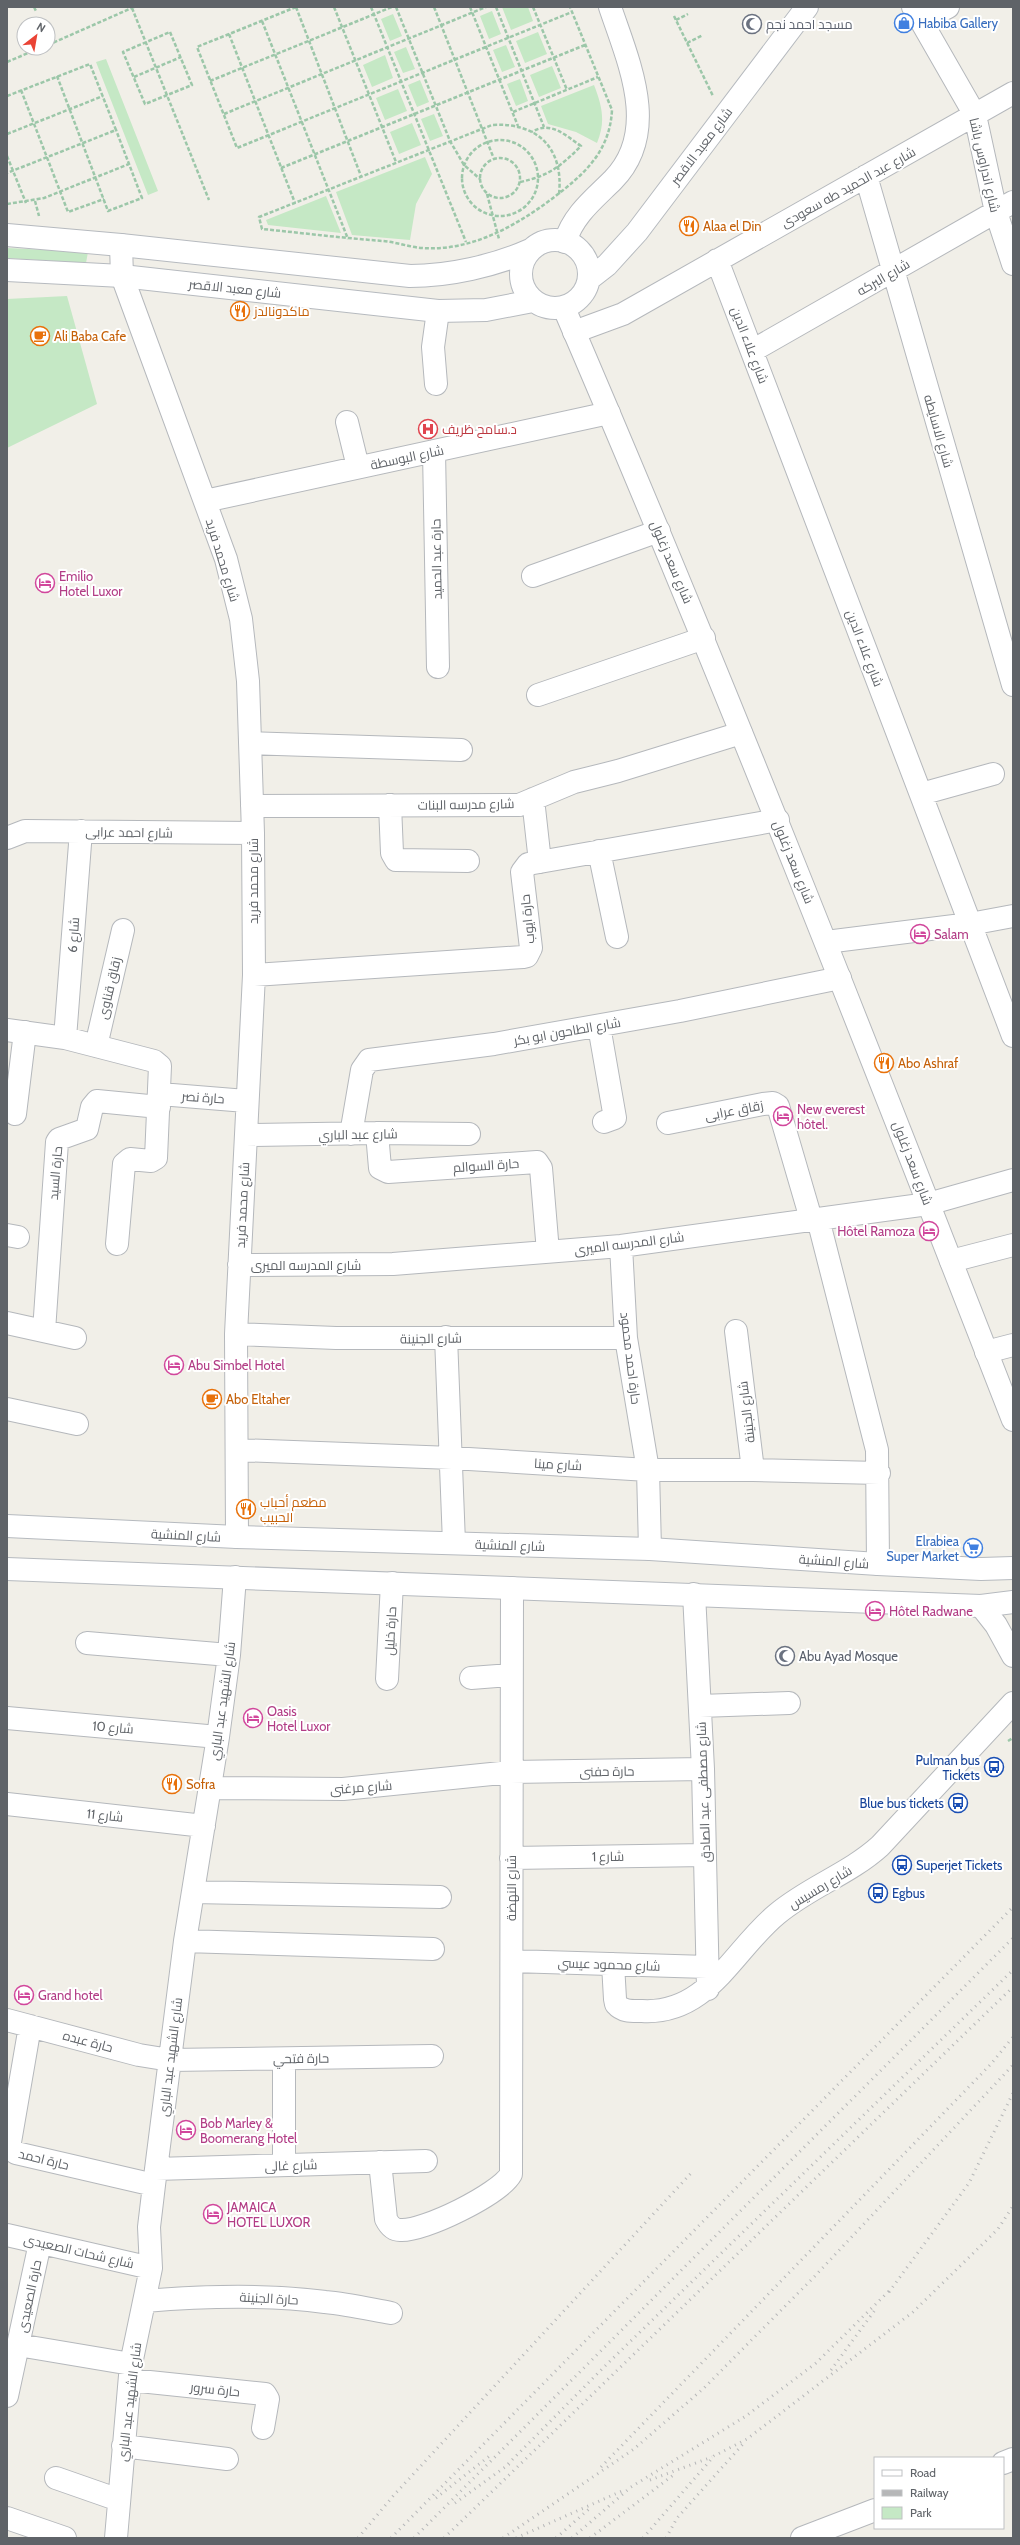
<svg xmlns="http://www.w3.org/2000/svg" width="1020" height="2545" font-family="Cabin,Cairo,sans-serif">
<rect width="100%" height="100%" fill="#f1efe8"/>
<path fill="#c5e8c5" d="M 502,7 L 528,7 L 533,21 L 511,30 Z
M 492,11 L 501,34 L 489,39 L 480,16 Z
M 393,14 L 402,36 L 390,41 L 381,19 Z
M 538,32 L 547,54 L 525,63 L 516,41 Z
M 506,45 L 515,67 L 502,72 L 493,50 Z
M 406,47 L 415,69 L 403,73 L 394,52 Z
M 385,55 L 393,78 L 372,87 L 363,65 Z
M 106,59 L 158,191 L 148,195 L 96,62 Z
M 552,66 L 561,88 L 539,97 L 530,75 Z
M 520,79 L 528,101 L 516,106 L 507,84 Z
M 420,80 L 429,102 L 417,107 L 408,85 Z
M 594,85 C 602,106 606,121 597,143 L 576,132 L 548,124 L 541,106 Z
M 398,89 L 407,111 L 385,120 L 376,98 Z
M 434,114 L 443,136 L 430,141 L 421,119 Z
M 412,123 L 421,145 L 399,154 L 390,132 Z
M 425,157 L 432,174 L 416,204 L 410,240 L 352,235 L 336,192 Z
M 326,196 L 341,233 L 268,225 L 266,220 Z
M 7,248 L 88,252 L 86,263 L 7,258 Z
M 67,296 L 97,404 L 7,448 L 7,299 Z"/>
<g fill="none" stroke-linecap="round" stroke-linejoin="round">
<g stroke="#b5b8bc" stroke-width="24">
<path id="minor" d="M 913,7 L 975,115 L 996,212 L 1013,264
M 921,21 L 948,7
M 866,176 L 1013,685
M 565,242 C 573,215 594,199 613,180 C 661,131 628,61 610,7
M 121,245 L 122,276 L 226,559 L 241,619 L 248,681 L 253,833 L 254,975 L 236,1334 L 237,1537
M 717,260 L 1013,1036
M 574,332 L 623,314 L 1013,93
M 752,351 L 1013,202
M 436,384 L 433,347 L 438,311
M 347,422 L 358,467
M 434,451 L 438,667
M 205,501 L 609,413
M 533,576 L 659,531
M 538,695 L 704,638
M 250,743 L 461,750
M 921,794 L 993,774
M 533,799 L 540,862
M 390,805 L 392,853 L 396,860 L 468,861
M 252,806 L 519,805 L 574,782 L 618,771 L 741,733
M 7,838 L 25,831 L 253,833
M 599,851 L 617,937
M 826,942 L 970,924 L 1013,916
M 254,975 L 523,957 L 527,956 L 531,948 L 522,872 L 528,864 L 778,820
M 599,1026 L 615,1118 L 604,1122
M 7,1030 L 65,1038 L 154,1061 L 160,1066 L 156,1158 L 151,1161 L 130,1159 L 124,1164 L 117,1244
M 65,1038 L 81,831
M 96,1046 L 123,930
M 160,1094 L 246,1101
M 15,1114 L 25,1032
M 668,1123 L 763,1104 L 773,1103 L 778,1106 L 811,1219
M 377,1133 L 380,1168 L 388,1172 L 537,1162 L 541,1168 L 548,1252
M 351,1134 L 362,1070 L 369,1060 L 494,1044 L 680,1011 L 840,978
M 246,1135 L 377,1133 L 469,1134
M 818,1219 L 877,1450 L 878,1564
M 7,1235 L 18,1237
M 621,1246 L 626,1338 L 648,1470 L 650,1549
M 951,1261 L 1013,1245
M 239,1265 L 393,1264 L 621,1246 L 928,1204 L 1013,1180
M 7,1323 L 75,1338
M 44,1331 L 57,1142 L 59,1139 L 87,1129 L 92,1107 L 97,1101 L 159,1107
M 736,1331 L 753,1470
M 236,1334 L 336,1338 L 626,1338
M 446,1337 L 454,1543
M 986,1352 L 1013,1345
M 7,1409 L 77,1424
M 238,1450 L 452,1458 L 648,1470 L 753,1470 L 879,1473
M 694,1594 L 703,1769 L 708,1989
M 981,1606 L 996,1625 L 1013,1656
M 87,1643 L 229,1655
M 471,1678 L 511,1675
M 387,1679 L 392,1583
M 700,1706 L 789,1703
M 7,1718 L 218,1737
M 210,1788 L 343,1789 L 511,1772 L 703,1769
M 7,1804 L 204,1826
M 511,1858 L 705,1855
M 193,1892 L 440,1897
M 185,1941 L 433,1949
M 512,1961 L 707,1967
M 613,1964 L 615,1999 L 616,2004 C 623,2012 632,2011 642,2011 C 708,2015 733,1950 777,1914 C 809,1887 849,1874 880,1846 L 1013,1703
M 7,2020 L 139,2055 L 170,2060 L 432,2056
M 30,2026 L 9,2148 L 16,2153 L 154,2185
M 284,2059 L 284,2165
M 380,2162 L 386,2219 C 389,2225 393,2230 400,2230 C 423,2232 500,2194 511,2174 L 512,1588
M 156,2169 L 426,2161
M 7,2235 L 151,2268
M 145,2301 C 205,2296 265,2294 325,2302 C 347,2304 369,2309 391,2313
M 18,2345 L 131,2364
M 130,2380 L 265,2394 L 268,2399 L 263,2428
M 7,2396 L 40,2243
M 123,2446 L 227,2459
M 1003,2463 L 1013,2459
M 56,2478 L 119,2500
M 7,2518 L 65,2538
M 116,2538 L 131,2364 L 151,2268 L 149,2227 L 154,2185 L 185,1941 L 218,1737 L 229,1655 L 235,1577
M 802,2538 L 875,2510"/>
</g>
<g stroke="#b5b8bc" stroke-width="24">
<path id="tertiary" d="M 564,308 C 722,675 868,1048 1013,1420"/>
</g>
<g stroke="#b6babf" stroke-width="24">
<path id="secondary" d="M 7,235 L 121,245 L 410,276 C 449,276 494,266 530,250
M521 274a34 34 0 1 1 68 0a34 34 0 1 1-68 0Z
M 7,270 L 122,276 L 438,311 L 486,310 L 533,301
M 589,279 L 607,265 L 637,232 L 807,7
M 7,1526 L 237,1537 L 650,1549 L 878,1564 L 981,1569 L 1013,1568
M 7,1569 L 981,1606 L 1013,1602"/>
</g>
<path stroke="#9cc7a9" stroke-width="2.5" stroke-dasharray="4 2" stroke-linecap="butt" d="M 34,7 L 36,11
M 296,7 L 197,47 L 237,148 L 572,12
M 296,7 L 361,176
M 334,7 L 396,162
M 371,7 L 466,242
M 396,7 L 450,141 L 464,165 L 480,179
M 434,7 L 494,159
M 470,7 L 518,126
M 496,7 L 544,127
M 533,7 L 567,90
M 132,8 L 209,200
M 674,16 L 713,96
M 676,20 L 688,14
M 262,21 L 348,239
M 170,32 L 192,85 L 145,104 L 123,52 Z
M 229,34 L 295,203
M 687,43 L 703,35
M 48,45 L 134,7
M 7,62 L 40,48
M 57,76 L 108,211 L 142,198 L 116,130
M 134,77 L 181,57
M 210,81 L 392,7
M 21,90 L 68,212 L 104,199
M 7,96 L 90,64 L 116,130 L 7,173
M 513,112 L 598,77
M 224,114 L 486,7
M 7,134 L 103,96
M462 178a38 38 0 1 1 76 0a38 38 0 1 1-76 0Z
M 7,156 L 26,203
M480 178a20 20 0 1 1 40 0a20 20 0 1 1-40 0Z
M 281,168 L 585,45
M 520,182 C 549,176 561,166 581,146 C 566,136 551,120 532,132
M 487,194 L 499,239
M 559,194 C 564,148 537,122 492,125 L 259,217 L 262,229 C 302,233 343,238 383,241 C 396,242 409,247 422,248 C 474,252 523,222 562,191 C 590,169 610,147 612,110 L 570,7
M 35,201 L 39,216
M 7,204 L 44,198 L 129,164
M 1008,1741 L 1013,1738"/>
<use href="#minor" stroke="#fff" stroke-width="22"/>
<use href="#tertiary" stroke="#fff" stroke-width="22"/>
<use href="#secondary" stroke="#fff" stroke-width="22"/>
<path stroke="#b6b7b8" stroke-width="3" stroke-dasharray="1 5" stroke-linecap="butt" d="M 889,2292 L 969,2183 L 1013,2093
M 831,2370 L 875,2310
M 508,2464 L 606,2365 L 1013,1970
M 601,2467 L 991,2064 L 1013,2037
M 650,2480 L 712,2457
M 436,2498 L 492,2454
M 455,2503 L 512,2462
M 358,2538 L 394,2495 L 693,2171
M 391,2538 L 1013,1907
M 414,2538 L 1013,1938
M 444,2538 L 1013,1987
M 503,2538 L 634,2449 L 704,2388 L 814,2277 L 1013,2065
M 516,2538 L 622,2491
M 556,2538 L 589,2509
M 572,2538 L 631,2487 L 746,2416 L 816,2363 L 891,2289
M 590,2538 L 676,2473
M 643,2538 L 714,2456 L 747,2439 L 913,2312 L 998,2229 L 1013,2206
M 666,2538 L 677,2518 L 743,2444"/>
</g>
<defs>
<g id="shop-ring" transform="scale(1)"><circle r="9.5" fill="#fff" stroke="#3f7fe0" stroke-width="1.5"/><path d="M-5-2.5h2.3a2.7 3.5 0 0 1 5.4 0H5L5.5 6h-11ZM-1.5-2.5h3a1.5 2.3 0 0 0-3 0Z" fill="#3f7fe0"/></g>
<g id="mosque-ring" transform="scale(1)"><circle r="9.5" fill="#fff" stroke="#6b7280" stroke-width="1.5"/><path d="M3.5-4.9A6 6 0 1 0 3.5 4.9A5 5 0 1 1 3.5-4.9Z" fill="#6b7280"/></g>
<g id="restaurant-ring" transform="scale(1)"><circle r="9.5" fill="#fff" stroke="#e8710a" stroke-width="1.5"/><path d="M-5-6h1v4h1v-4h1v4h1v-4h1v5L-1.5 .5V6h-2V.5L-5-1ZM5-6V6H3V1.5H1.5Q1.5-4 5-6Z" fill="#e8710a"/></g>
<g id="cafe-ring" transform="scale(1)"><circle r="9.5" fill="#fff" stroke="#e8710a" stroke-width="1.5"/><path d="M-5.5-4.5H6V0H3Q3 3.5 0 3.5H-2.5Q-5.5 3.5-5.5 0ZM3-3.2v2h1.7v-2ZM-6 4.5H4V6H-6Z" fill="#e8710a"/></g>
<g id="hospital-ring" transform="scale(1)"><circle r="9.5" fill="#fff" stroke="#e0444e" stroke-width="1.5"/><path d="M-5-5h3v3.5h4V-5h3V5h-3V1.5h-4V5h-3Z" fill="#e0444e"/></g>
<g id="hotel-ring" transform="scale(1)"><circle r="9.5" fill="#fff" stroke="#d1479c" stroke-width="1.5"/><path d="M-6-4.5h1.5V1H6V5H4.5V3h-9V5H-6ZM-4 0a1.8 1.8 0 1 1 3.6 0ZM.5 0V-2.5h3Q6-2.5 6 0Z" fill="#d1479c"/></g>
<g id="supermarket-ring" transform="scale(1)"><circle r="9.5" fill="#fff" stroke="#3f7fe0" stroke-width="1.5"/><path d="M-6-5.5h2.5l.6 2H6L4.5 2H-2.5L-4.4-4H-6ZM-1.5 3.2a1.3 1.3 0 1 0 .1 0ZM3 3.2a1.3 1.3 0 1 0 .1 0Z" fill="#3f7fe0"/></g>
<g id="bus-ring" transform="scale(1)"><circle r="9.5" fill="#fff" stroke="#1a4fb4" stroke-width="1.5"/><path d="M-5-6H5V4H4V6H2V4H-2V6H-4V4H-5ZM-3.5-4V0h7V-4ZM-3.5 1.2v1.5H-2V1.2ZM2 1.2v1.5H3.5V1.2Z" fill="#1a4fb4"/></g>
</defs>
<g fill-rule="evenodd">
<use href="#shop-ring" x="904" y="23"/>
<use href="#mosque-ring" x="752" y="24"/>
<use href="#restaurant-ring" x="689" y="226"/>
<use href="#restaurant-ring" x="240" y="311"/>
<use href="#cafe-ring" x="40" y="336"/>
<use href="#hospital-ring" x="428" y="429"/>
<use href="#hotel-ring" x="45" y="583"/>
<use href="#hotel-ring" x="920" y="934"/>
<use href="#restaurant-ring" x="884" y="1063"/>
<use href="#hotel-ring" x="783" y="1116"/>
<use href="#hotel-ring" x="929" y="1231"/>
<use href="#hotel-ring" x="174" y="1365"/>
<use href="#cafe-ring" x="212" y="1399"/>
<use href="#restaurant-ring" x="246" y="1509"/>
<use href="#supermarket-ring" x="973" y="1548"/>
<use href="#hotel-ring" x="875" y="1611"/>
<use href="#mosque-ring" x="785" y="1656"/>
<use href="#hotel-ring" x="253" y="1718"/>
<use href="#bus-ring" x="994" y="1767"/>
<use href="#restaurant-ring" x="172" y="1784"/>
<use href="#bus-ring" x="958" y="1803"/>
<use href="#bus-ring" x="902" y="1865"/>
<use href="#bus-ring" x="878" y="1893"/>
<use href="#hotel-ring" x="24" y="1995"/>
<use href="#hotel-ring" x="186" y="2130"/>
<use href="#hotel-ring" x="213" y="2214"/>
</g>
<g text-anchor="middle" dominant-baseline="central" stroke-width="4" stroke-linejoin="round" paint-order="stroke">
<g font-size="13" fill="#366cbe" stroke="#fff" text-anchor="start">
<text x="918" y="23">Habiba Gallery</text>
<text x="959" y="1541" text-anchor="end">Elrabiea<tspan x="959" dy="15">Super Market</tspan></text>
</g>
<g font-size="13" fill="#5b616d" stroke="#fff" text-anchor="start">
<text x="766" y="24">مسجد احمد نجم</text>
<text x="799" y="1656">Abu Ayad Mosque</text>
</g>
<g font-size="13" fill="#5f6368" stroke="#fff">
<text transform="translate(701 146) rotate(-53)">شارع معبد الاقصر</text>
<text transform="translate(985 165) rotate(77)">شارع اندراوس باشا</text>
<text transform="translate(848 187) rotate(-29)">شارع عبد الحميد طه سعودى</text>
<text transform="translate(883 277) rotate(-30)">شارع البركه</text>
<text transform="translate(235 288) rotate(6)">شارع معبد الاقصر</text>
<text transform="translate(750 345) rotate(69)">شارع علاء الدين</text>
<text transform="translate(939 431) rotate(74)">شارع الاسايطه</text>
<text transform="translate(407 457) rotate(-12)">شارع البوسطة</text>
<text transform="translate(436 559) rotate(-91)">حارة عبد الحميد</text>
<text transform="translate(223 560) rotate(73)">شارع محمد فريد</text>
<text transform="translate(672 562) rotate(67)">شارع سعد زغلول</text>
<text transform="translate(865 648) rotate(69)">شارع علاء الدين</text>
<text transform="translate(466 804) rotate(-1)">شارع مدرسه البنات</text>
<text transform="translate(129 832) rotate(1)">شارع احمد عرابى</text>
<text transform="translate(794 862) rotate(68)">شارع سعد زغلول</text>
<text transform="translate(253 881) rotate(-90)">شارع محمد فريد</text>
<text transform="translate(527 919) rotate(-96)">حارة ايوب</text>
<text transform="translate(73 935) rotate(-86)">شارع 6</text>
<text transform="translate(109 988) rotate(-77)">زقاق قناوى</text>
<text transform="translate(567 1031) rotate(-10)">شارع الطاحون ابو بكر</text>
<text transform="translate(203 1097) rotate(4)">حارة نصر</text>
<text transform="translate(734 1110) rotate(-11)">زقاق عرابى</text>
<text transform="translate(358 1134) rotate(-1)">شارع عبد الباري</text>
<text transform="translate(913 1163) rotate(69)">شارع سعد زغلول</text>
<text transform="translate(486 1165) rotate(-4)">حارة السوالم</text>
<text transform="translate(55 1173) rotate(-85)">حارة السيد</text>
<text transform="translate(242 1205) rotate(-87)">شارع محمد فريد</text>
<text transform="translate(629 1243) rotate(-7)">شارع المدرسه الميرى</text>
<text x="306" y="1265">شارع المدرسه الميرى</text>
<text transform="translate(431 1338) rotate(-1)">شارع الجنينة</text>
<text transform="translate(631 1358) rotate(83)">حارة احمد محمود</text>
<text transform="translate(746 1412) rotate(-97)">شارع الجنينة</text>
<text transform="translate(558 1464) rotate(3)">شارع مينا</text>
<text transform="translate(186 1535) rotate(3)">شارع المنشية</text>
<text transform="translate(510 1545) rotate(2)">شارع المنشية</text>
<text transform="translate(834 1561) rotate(4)">شارع المنشية</text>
<text transform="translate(390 1631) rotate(-87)">حارة خليل</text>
<text transform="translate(222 1701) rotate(-82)">شارع الشهيد عبد الباري</text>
<text transform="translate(113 1727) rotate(5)">شارع 10</text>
<text transform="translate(607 1771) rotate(-1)">حارة حفنى</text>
<text transform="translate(361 1787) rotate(-4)">شارع مرغنى</text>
<text transform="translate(703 1792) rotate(-92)">شارع مصطفى عبد الصادق</text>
<text transform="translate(105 1815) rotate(6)">شارع 11</text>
<text transform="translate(608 1856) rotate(-1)">شارع 1</text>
<text transform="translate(820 1887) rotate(-31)">شارع رمسيس</text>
<text transform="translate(511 1888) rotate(-90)">شارع النهضة</text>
<text transform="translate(609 1964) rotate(2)">شارع محمود عيسي</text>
<text transform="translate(88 2041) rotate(15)">حارة عبده</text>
<text transform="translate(170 2057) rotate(-83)">شارع الشهيد عبد الباري</text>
<text transform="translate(301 2058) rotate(-1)">حارة فتحي</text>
<text transform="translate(44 2159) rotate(14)">حارة احمد</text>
<text transform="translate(291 2165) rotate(-2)">شارع غالى</text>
<text transform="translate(79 2251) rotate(13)">شارع شحات الصعيدى</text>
<text transform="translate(29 2296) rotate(-78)">حارة الصعيدى</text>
<text transform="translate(269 2298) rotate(3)">حارة الجنينة</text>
<text transform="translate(215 2389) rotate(6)">حارة سرور</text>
<text transform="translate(129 2402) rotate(-83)">شارع الشهيد عبد الباري</text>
</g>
<g font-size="13" fill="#c56008" stroke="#fff" text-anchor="start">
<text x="703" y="226">Alaa el Din</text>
<text x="254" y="311">ماكدونالدز</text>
<text x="54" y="336">Ali Baba Cafe</text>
<text x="898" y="1063">Abo Ashraf</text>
<text x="226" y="1399">Abo Eltaher</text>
<text x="260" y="1502">مطعم أحباب<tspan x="260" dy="15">الحبيب</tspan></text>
<text x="186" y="1784">Sofra</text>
</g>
<g font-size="13" fill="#be3a42" stroke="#fff" text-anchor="start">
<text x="442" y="429">د.سامح ظريف</text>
</g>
<g font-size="13" fill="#b23c85" stroke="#fff" text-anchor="start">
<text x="59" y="576">Emilio<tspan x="59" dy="15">Hotel Luxor</tspan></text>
<text x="934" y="934">Salam</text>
<text x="797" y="1109">New everest<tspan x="797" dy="15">hôtel.</tspan></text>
<text x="915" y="1231" text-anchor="end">Hôtel Ramoza</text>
<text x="188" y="1365">Abu Simbel Hotel</text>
<text x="889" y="1611">Hôtel Radwane</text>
<text x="267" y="1711">Oasis<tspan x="267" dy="15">Hotel Luxor</tspan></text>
<text x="38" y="1995">Grand hotel</text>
<text x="200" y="2123">Bob Marley &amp;<tspan x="200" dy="15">Boomerang Hotel</tspan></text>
<text x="227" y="2207">JAMAICA<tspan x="227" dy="15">HOTEL LUXOR</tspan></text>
</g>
<g font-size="13" fill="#164399" stroke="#fff" text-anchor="end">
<text x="980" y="1760">Pulman bus<tspan x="980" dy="15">Tickets</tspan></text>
<text x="944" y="1803">Blue bus tickets</text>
<text x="916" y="1865" text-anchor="start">Superjet Tickets</text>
<text x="892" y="1893" text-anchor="start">Egbus</text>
</g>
</g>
<rect width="1020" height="2545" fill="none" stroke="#5f6368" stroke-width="16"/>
<rect x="874" y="2457" width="130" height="72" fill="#ffffff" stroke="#bfc1c3"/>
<rect x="882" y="2470" width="20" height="6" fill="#ffffff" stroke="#bfc1c3"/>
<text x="910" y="2477" font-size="12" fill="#5f6368">Road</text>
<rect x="882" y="2490" width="20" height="6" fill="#b6b7b8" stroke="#bfc1c3"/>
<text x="910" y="2497" font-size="12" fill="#5f6368">Railway</text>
<rect x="882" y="2507" width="20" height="12" fill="#c5e8c5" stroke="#bfc1c3"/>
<text x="910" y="2517" font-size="12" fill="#5f6368">Park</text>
<g transform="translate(36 36) rotate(31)"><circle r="19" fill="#ffffff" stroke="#bfc1c3"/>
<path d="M0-3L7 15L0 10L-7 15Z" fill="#ea4335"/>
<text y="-6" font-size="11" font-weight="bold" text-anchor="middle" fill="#5f6368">N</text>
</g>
</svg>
